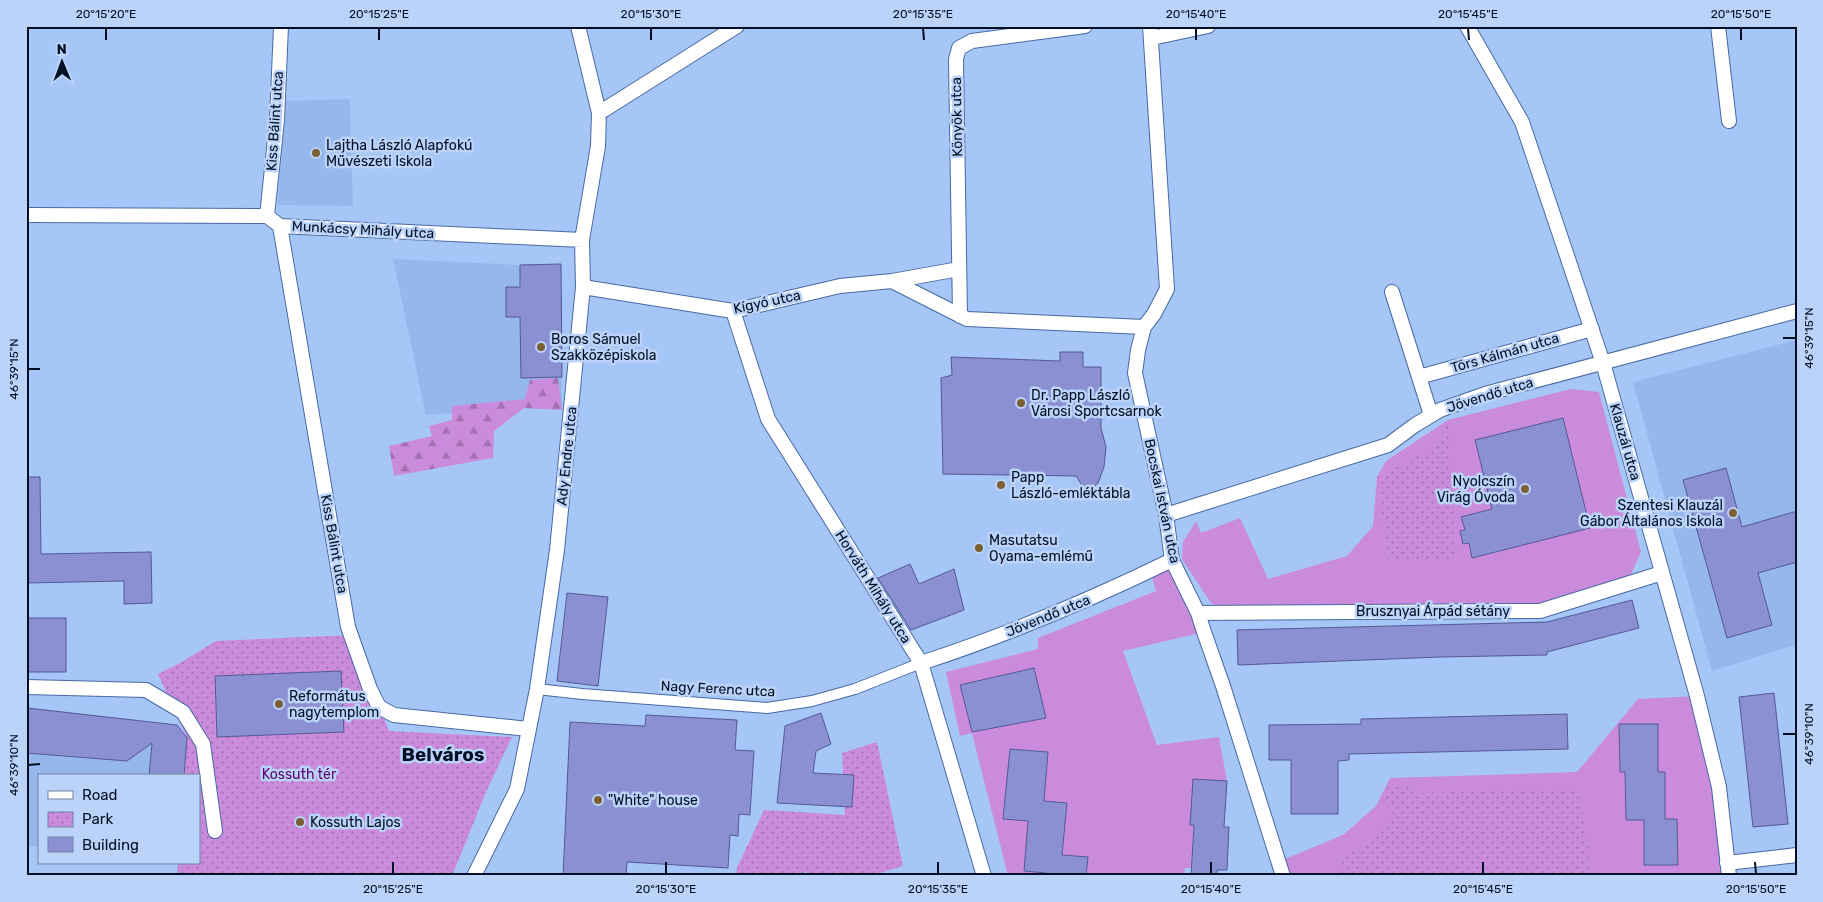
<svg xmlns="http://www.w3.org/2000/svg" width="1823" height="902" font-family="Rubik,sans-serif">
<defs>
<pattern id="forest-firs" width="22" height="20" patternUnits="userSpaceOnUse" patternTransform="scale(1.25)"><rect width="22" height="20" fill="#cb8bdc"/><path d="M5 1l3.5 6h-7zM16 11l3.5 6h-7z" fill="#a370b2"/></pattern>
<pattern id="park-dots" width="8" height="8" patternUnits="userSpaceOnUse" patternTransform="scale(1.25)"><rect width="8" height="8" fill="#cb8bdc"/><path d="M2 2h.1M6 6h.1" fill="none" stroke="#a370b2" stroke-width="1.8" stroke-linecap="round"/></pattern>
</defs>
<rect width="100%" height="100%" fill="#a6c6f7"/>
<path fill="#95b7eb" d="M 350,99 L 353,206 L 278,205 L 283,101 Z
M 393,259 L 520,265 L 561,264 L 562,410 L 524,408 L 426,415 Z
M 1797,340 L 1797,644 L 1712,671 L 1633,382 Z
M 26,707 L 177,725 L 187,738 L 184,776 L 39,776 L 39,846 L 26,846 Z"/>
<path fill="#cb8bdc" d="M 1571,389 L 1599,392 L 1641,552 L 1627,583 L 1540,611 L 1226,612 L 1211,603 L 1182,559 L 1183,542 L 1196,521 L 1201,533 L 1240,518 L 1268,579 L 1347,556 L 1373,526 L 1377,477 L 1386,461 L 1448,420 Z
M 1172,560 L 1204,632 L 1123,651 L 1157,745 L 1219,737 L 1227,781 L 1193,779 L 1190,825 L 1194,825 L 1191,868 L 1185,868 L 1184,876 L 1086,876 L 1088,858 L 1062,855 L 1067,803 L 1040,801 L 1048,752 L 1010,749 L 1003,819 L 1028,821 L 1024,871 L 1046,873 L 1046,876 L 1008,876 L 972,733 L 960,736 L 946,672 L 1038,649 L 1038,638 L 1156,591 L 1150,571 Z
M 1697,696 L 1729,876 L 1283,876 L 1278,862 L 1343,835 L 1376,806 L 1390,778 L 1577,772 L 1638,699 Z"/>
<path fill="url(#forest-firs)" d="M 558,378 L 562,410 L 524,408 L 494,431 L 493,458 L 394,476 L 389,446 L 432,436 L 429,426 L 452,420 L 452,406 L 525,399 L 530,380 Z"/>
<path fill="url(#park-dots)" d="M 1448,420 L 1456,559 L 1388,559 L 1377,477 L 1439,445 Z
M 351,635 L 389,731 L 512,737 L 486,792 L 452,876 L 177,876 L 178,863 L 199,863 L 199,776 L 184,776 L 187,738 L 158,674 L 180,663 L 216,641 Z
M 877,742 L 903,866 L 870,876 L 827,876 L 804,872 L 803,876 L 736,876 L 737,868 L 764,810 L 845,815 L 842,753 Z
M 1412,786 L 1413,793 L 1578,789 L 1586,831 L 1593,876 L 1345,876 L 1335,863 L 1379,835 L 1393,812 L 1381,801 L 1387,787 Z"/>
<path fill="#8a90d1" stroke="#545995" d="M 561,264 L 562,377 L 521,378 L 520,317 L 506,317 L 506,287 L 520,287 L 520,265 Z
M 1060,352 L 1083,352 L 1083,367 L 1101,367 L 1101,428 L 1106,447 L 1104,467 L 1098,483 L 1087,493 L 1076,476 L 943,474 L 941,378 L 952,375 L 951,357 L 1060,361 Z
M 1563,418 L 1590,528 L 1472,558 L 1469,543 L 1463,544 L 1460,531 L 1465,530 L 1461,517 L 1492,509 L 1475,440 Z
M 1726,468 L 1742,527 L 1797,511 L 1797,562 L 1758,573 L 1772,625 L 1727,638 L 1683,480 Z
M 26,477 L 40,477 L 41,554 L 151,552 L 152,603 L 124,604 L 124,581 L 26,583 Z
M 910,564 L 919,584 L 954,569 L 964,610 L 911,630 L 878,578 Z
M 567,593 L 608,597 L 598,686 L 557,681 Z
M 1632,600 L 1639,628 L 1547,652 L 1547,655 L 1441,657 L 1238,665 L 1237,630 L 1547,622 Z
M 26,618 L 66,618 L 66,672 L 26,672 Z
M 1034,668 L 1046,718 L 972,732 L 960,685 Z
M 341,671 L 344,732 L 217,737 L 215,676 Z
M 1774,693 L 1788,824 L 1753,827 L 1739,697 Z
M 27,708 L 177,725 L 187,738 L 184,776 L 149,776 L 152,743 L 127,761 L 26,753 Z
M 821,713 L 831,744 L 816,751 L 813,773 L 854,775 L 852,807 L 777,803 L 785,726 Z
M 1567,714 L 1568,749 L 1349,754 L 1349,760 L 1338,761 L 1338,814 L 1291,814 L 1291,760 L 1269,760 L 1269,725 L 1361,724 L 1361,719 Z
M 646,715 L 737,720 L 735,750 L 754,751 L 750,815 L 739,814 L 738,836 L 730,835 L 728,868 L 627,862 L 626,876 L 563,876 L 570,722 L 645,726 Z
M 1619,724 L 1658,724 L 1658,772 L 1665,772 L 1665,819 L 1677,819 L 1678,865 L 1644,865 L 1644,820 L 1626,820 L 1625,772 L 1620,772 Z
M 1010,749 L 1048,752 L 1044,801 L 1067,803 L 1062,855 L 1088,857 L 1086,876 L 1046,876 L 1046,873 L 1024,871 L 1028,821 L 1003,819 Z
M 1193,779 L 1227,781 L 1224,827 L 1229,827 L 1227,870 L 1217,870 L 1217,876 L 1191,876 L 1194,825 L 1190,825 Z"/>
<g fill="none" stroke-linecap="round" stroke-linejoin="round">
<g stroke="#476aa1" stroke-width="12">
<path id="pedestrian" d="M 537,689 L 582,694 L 767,708 L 812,701 L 855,689 L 921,663"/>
</g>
<g stroke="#476aa1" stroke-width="16">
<path id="minor" d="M 1150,26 L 1167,289 L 1154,314 L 1144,327 L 1138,350 L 1135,373 L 1166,515 L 1172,560 L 1198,613 L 1204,632 L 1223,686 L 1283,876
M 1467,26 L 1522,122 L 1603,363 L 1697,696 L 1719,787 L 1729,876
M 1718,26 L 1729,121
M 1152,38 L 1208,26
M 599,113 L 737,26
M 26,215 L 267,216 L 280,226 L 582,240
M 267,216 L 277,120 L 281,26
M 280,226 L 348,627 L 370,689 L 379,707 L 394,715 L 528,729
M 892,281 L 959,269
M 583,287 L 733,311 L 840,286 L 892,281 L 967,319 L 1144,327
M 1392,292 L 1431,415
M 733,311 L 768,419 L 921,663 L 984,876
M 960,316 L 956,59 L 959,48 L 972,41 L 1085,26
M 1419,377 L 1592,329
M 1166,515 L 1388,445 L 1415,425 L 1440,410 L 1485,394 L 1797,311
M 1198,613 L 1540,611 L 1662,573
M 921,663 C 1007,635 1090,600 1172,560
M 26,687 L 146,690 L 183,712 L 203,744 L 215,831
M 1727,863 L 1797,855
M 474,876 L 517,789 L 537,689 L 557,550 L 583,287 L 582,240 L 598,146 L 599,113 L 578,26"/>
</g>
<use href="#pedestrian" stroke="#fff" stroke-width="10"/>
<use href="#minor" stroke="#fff" stroke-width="14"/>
</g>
<path fill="none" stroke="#030f24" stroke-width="2" d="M 106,28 L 106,40M 379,28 L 379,40M 651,28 L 651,40M 923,28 L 924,40M 1196,28 L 1196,40M 1468,28 L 1469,40M 1741,28 L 1741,40M 1783,338 L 1796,338M 28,369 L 40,369M 1783,734 L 1796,734M 28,765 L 40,764M 393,862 L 393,874M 666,862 L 666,874M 938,862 L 938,874M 1211,862 L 1211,874M 1483,862 L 1483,874M 1755,862 L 1756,874"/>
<g fill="#7b6033" stroke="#bbd3f8" stroke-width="2">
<circle cx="316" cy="153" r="5"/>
<circle cx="541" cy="347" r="5"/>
<circle cx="1021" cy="403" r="5"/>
<circle cx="1001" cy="485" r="5"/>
<circle cx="1525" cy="489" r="5"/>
<circle cx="1733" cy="513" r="5"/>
<circle cx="979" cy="548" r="5"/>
<circle cx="279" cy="704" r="5"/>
<circle cx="598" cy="800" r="5"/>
<circle cx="300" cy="822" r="5"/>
</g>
<g text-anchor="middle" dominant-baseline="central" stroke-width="5" stroke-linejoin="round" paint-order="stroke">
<g font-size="14" fill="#030f24" stroke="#bbd3f8">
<text transform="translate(957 117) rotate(-91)">Könyök utca</text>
<text transform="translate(275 121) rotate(-86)">Kiss Bálint utca</text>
<text transform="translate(363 230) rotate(3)">Munkácsy Mihály utca</text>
<text transform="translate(767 302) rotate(-12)">Kígyó utca</text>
<text transform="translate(1505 353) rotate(-16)">Törs Kálmán utca</text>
<text transform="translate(1490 395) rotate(-17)">Jövendő utca</text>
<text transform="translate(1625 442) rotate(74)">Klauzál utca</text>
<text transform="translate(567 456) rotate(-84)">Ady Endre utca</text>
<text transform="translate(1162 501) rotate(78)">Bocskai István utca</text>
<text transform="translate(334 544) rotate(80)">Kiss Bálint utca</text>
<text transform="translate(873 587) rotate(58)">Horváth Mihály utca</text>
<text x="1433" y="611">Brusznyai Árpád sétány</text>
<text transform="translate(1048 616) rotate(-22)">Jövendő utca</text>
<text transform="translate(718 689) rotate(3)">Nagy Ferenc utca</text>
</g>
<g font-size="14" fill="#030f24" stroke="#bbd3f8" text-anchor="start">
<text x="326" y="145">Lajtha László Alapfokú<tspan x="326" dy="16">Művészeti Iskola</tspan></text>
<text x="551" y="339">Boros Sámuel<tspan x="551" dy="16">Szakközépiskola</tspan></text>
<text x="1031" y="395">Dr. Papp László<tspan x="1031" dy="16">Városi Sportcsarnok</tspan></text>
<text x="1011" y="477">Papp<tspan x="1011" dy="16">László-emléktábla</tspan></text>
<text x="1515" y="481" text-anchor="end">Nyolcszín<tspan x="1515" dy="16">Virág Óvoda</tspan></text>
<text x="1723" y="505" text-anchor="end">Szentesi Klauzál<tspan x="1723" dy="16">Gábor Általános Iskola</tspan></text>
<text x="989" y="540">Masutatsu<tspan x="989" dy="16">Oyama-emlémű</tspan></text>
<text x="289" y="696">Református<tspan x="289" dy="16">nagytemplom</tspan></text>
<text x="608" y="800">"White" house</text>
<text x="310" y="822">Kossuth Lajos</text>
</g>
<g font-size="14" fill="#5c036e" stroke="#bbd3f8">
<text x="299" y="774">Kossuth tér</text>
</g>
<g font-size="19" font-weight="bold" fill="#030f24" stroke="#bbd3f8">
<text x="443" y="754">Belváros</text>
</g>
</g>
<rect width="1823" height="902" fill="none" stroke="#bbd3f8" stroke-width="55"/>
<rect x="38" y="774" width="162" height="90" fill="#bbd3f8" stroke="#7185a3"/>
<rect x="48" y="791" width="25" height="8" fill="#ffffff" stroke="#7185a3"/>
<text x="82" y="800" font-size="15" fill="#030f24">Road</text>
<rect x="48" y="812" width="25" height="15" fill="url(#park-dots)" stroke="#7185a3"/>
<text x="82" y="824" font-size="15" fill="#030f24">Park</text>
<rect x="48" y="837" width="25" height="15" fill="#8a90d1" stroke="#7185a3"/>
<text x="82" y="850" font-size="15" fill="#030f24">Building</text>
<g transform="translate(62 62) rotate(359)" stroke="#bbd3f8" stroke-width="4" paint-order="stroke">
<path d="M0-4L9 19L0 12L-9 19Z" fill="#030f24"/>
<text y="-8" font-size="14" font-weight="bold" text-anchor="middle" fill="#030f24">N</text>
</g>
<rect x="28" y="28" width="1768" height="846" fill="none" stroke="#030f24" stroke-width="2"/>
<g font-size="12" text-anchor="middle" fill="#030f24">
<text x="106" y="18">20°15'20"E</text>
<text x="379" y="18">20°15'25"E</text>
<text x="651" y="18">20°15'30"E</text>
<text x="923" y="18">20°15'35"E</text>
<text x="1196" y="18">20°15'40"E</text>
<text x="1468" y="18">20°15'45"E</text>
<text x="1741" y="18">20°15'50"E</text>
<text transform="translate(1809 338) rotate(-90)" y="4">46°39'15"N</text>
<text transform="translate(14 369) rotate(-90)" y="4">46°39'15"N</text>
<text transform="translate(1809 734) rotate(-90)" y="4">46°39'10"N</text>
<text transform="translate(14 765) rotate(-90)" y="4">46°39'10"N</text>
<text x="393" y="893">20°15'25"E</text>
<text x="666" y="893">20°15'30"E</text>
<text x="938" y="893">20°15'35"E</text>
<text x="1211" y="893">20°15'40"E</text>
<text x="1483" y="893">20°15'45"E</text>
<text x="1756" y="893">20°15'50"E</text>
</g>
</svg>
